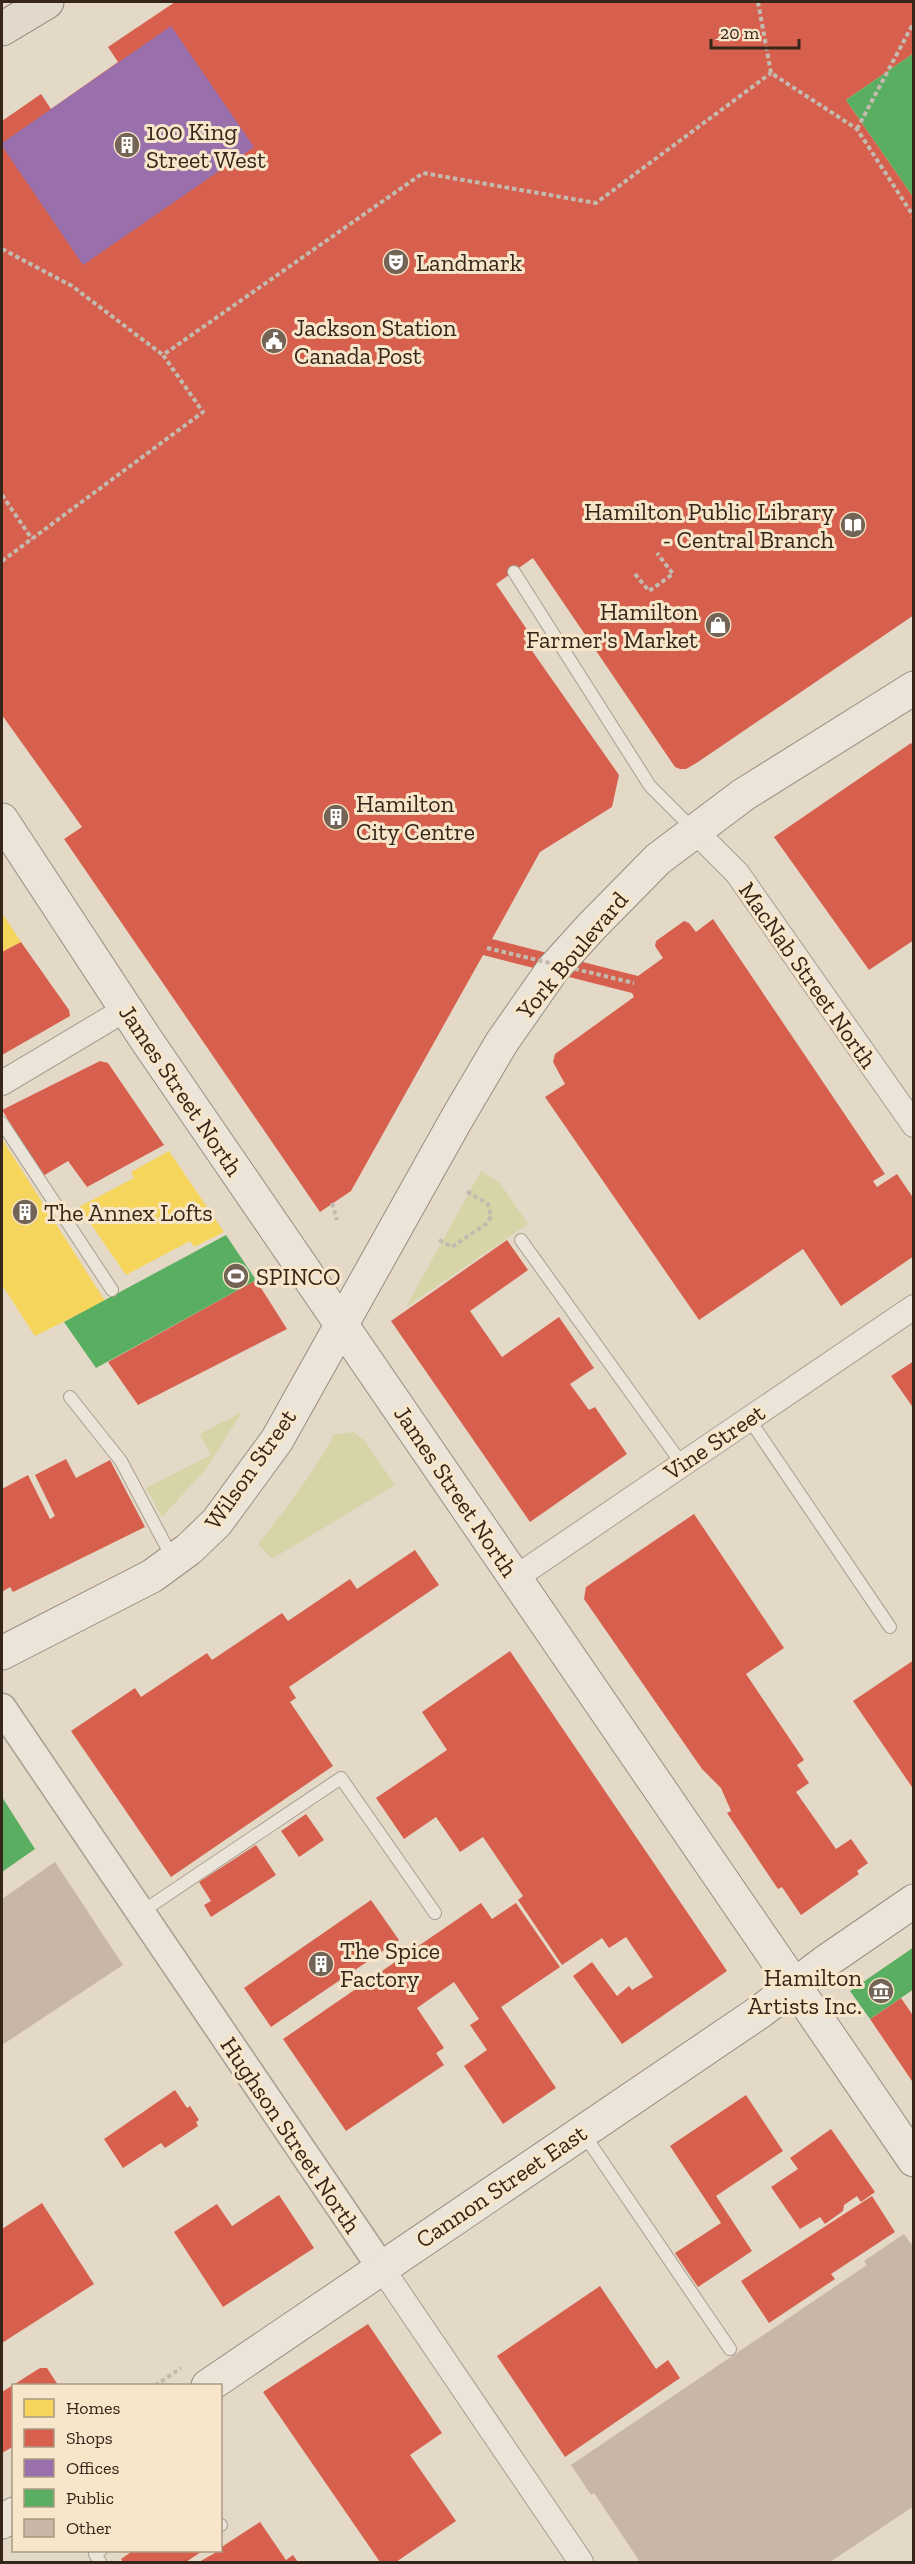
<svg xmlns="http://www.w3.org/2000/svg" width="915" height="2564" font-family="'Zilla Slab',serif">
<rect width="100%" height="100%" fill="#e4d9c7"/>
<path fill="#d7d4a7" d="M 481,1171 L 500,1183 L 528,1224 L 406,1307 Z
M 242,1412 L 206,1469 L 162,1517 L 146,1488 L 211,1455 L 200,1434 Z
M 353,1432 L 365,1441 L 395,1485 L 272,1559 L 258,1544 C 285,1510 312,1475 333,1437 L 332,1435 Z"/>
<path fill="#f6d55c" d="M 2,913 L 21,942 L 2,952 Z
M 2,1139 L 105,1301 L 35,1336 L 2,1285 Z
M 169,1151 L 224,1232 L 194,1247 L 190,1241 L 126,1275 L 79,1207 L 134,1178 L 131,1172 Z"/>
<path fill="#d6604d" d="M 175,2 L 914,2 L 914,53 L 846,100 L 914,198 L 914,615 L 698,762 L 686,769 L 680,769 L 675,767 L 533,558 L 496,584 L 530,634 L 523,638 L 619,775 L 612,807 L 540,852 L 492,939 L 638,976 L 663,958 L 655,946 L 656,941 L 684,921 L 689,923 L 696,932 L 713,919 L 885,1174 L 873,1181 L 877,1187 L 897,1174 L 914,1199 L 914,1256 L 841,1306 L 803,1249 L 699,1320 L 545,1097 L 565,1084 L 553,1062 L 555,1054 L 634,997 L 632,993 L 483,955 L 351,1191 L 320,1212 L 64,839 L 82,827 L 2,715 L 2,121 L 41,94 L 51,109 L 118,62 L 108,47 Z
M 911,743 L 914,747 L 914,940 L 869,970 L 774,837 Z
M 21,942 L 69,1010 L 70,1016 L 2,1055 L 2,952 Z
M 100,1061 L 108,1063 L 164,1145 L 87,1187 L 68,1161 L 43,1176 L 2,1110 Z
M 507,1240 L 528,1270 L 470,1311 L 502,1357 L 559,1317 L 594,1368 L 570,1384 L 589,1410 L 595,1407 L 627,1454 L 530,1522 L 391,1321 Z
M 256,1280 L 287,1329 L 138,1405 L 108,1362 Z
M 914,1361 L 914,1409 L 891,1376 Z
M 66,1459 L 76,1478 L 110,1460 L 145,1527 L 13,1592 L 10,1587 L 2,1592 L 2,1489 L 28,1475 L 50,1519 L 55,1516 L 35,1475 Z
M 694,1514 L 784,1648 L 746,1674 L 804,1760 L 797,1765 L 809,1783 L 796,1792 L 836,1849 L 851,1839 L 868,1863 L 857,1871 L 859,1874 L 801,1915 L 782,1887 L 778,1889 L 727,1813 L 731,1811 L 721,1788 L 702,1769 L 584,1599 L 586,1587 Z
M 415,1550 L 439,1585 L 289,1687 L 296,1698 L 290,1702 L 333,1766 L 171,1877 L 71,1731 L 135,1688 L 141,1697 L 207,1653 L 212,1660 L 282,1613 L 288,1621 L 350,1579 L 357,1589 Z
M 510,1651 L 727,1971 L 622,2044 L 573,1976 L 592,1962 L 617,1996 L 629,1986 L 632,1990 L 653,1977 L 626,1937 L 609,1948 L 602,1938 L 562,1965 L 518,1900 L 523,1896 L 483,1837 L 460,1852 L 436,1817 L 404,1839 L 376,1798 L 447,1750 L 422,1712 Z
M 914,1660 L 914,1790 L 853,1701 Z
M 306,1814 L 324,1840 L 299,1857 L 281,1831 Z
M 256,1845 L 276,1875 L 211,1917 L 204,1905 L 211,1901 L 199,1882 Z
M 371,1900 L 399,1940 L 271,2027 L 244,1988 Z
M 481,1903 L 492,1919 L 516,1903 L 560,1967 L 501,2007 L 556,2088 L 503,2124 L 464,2066 L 487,2050 L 470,2025 L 479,2019 L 454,1982 L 417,2008 L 444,2048 L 436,2053 L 444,2065 L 346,2131 L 283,2039 Z
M 901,1998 L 914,2017 L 914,2084 L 870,2019 Z
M 175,2090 L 187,2108 L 190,2106 L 199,2120 L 196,2122 L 198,2126 L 165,2148 L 161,2143 L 123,2168 L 104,2139 Z
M 746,2095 L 783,2151 L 716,2196 L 752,2251 L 698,2287 L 675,2253 L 721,2223 L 670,2146 Z
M 831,2129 L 875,2192 L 861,2202 L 857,2196 L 844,2205 L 843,2211 L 825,2224 L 820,2217 L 800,2229 L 771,2187 L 798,2169 L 790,2158 Z
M 279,2195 L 314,2248 L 223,2307 L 174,2232 L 217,2204 L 232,2226 Z
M 872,2196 L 895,2232 L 831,2274 L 835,2279 L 769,2323 L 741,2281 Z
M 42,2203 L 94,2284 L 2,2343 L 2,2229 Z
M 600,2286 L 656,2369 L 668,2360 L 680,2378 L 565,2457 L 497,2356 Z
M 368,2324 L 442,2433 L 410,2455 L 456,2521 L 396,2562 L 380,2562 L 263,2392 Z
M 40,2368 L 47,2368 L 58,2385 L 14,2385 L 14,2446 L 2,2453 L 2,2392 Z
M 260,2522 L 286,2560 L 293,2555 L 298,2562 L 199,2562 L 220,2550 L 220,2548 Z
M 134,2550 L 204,2550 L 186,2562 L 123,2562 L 121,2559 Z"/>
<path fill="#9970ab" d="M 171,26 L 254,147 L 83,265 L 2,146 L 2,143 Z"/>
<path fill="#5aae61" d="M 914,53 L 914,198 L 846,100 Z
M 226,1235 L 256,1280 L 96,1368 L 64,1322 Z
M 2,1797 L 35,1849 L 2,1872 Z
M 914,1947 L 914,1989 L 870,2019 L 850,1991 Z"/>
<path fill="#c8b6a7" d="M 55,1862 L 123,1965 L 2,2045 L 2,1899 Z
M 904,2234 L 914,2248 L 914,2506 L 830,2562 L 640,2562 L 594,2493 L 591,2495 L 571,2465 L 867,2265 L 864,2261 Z"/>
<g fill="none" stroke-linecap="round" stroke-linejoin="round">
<g stroke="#a89e91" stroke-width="14">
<path id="service" d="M 514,572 L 650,786 L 694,830
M 2,1123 L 112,1290
M 521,1240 L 682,1464
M 70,1397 L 121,1461 L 173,1559
M 749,1419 L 890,1627
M 140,1913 L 341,1778 L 435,1913
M 583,2133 L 730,2349
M 220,2525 L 221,2525
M 100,2562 L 95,2554 L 101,2550"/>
</g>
<g stroke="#a89e91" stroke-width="26">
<path id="minor" d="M 695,831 L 737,873 L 914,1125
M 2,1083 L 126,1009
M 515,1578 L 914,1307
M 381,2267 L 581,2562"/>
</g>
<g stroke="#a89e91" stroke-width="31">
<path id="tertiary" d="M 2,1708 L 381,2267"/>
</g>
<g stroke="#988d81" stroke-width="35">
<path id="secondary" d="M 2,820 L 145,1038 L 914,2160
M 2,1653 L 152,1576 L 189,1549 L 217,1522 L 277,1440 L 456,1120 L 502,1042 L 553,969 L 592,926 L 658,859 L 743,795 L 914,688
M 208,2386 L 761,2011 L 825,1962 L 914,1901
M 2,2522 L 14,2514"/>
</g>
<g stroke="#8d8378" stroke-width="35">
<path id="primary" d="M 2,29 L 47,2"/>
</g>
<path stroke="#c3bab0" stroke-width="4" stroke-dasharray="4.5 3" stroke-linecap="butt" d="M 758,2 L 771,73 L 857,129 L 914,217
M 857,129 L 914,22
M 2,249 L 72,286 L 163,355
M 2,495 L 32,539
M 2,561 L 203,412 L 163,355 L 423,173 L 596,203 L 771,73
M 635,574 L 649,591 L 673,574 L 657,553
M 332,1203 L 337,1220
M 439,1240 L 452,1247 L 486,1224 L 491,1217 L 488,1204 L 466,1191
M 155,2386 L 181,2368"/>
<use href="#service" stroke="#ebe4d9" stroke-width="12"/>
<use href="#minor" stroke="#ebe4d9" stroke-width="24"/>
<use href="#tertiary" stroke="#ebe4d9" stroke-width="28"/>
<use href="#secondary" stroke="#ebe4d9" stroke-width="33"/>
<use href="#primary" stroke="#e3d9ca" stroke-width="33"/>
<path stroke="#c3bab0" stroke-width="4" stroke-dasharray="4.5 3" stroke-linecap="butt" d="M 487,948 L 634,983"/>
</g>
<defs>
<g id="building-disc" transform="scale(1.35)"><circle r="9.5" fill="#736456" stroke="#f8e6ca"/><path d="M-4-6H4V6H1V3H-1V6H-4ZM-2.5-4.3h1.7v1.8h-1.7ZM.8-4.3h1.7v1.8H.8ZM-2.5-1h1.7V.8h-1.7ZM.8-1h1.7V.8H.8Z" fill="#fff"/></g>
<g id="theatre-disc" transform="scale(1.35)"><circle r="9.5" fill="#736456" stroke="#f8e6ca"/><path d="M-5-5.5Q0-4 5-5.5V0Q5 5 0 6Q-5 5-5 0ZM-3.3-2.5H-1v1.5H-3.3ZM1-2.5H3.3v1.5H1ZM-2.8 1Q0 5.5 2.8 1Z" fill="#fff"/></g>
<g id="civic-disc" transform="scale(1.35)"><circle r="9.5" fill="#736456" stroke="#f8e6ca"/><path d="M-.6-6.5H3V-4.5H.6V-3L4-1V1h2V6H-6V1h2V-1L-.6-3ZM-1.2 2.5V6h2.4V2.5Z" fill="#fff"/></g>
<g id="library-disc" transform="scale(1.35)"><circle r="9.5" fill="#736456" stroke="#f8e6ca"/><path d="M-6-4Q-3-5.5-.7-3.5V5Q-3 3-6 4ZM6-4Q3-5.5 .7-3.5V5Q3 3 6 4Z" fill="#fff"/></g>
<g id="shop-disc" transform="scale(1.35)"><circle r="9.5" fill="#736456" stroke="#f8e6ca"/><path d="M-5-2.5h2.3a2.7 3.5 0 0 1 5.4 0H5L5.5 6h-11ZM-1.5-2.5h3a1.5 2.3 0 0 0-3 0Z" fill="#fff"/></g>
<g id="stadium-disc" transform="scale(1.35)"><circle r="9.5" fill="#736456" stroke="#f8e6ca"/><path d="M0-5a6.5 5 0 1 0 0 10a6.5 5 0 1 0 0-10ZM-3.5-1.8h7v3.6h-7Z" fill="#fff"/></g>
<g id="museum-disc" transform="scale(1.35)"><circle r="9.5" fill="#736456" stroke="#f8e6ca"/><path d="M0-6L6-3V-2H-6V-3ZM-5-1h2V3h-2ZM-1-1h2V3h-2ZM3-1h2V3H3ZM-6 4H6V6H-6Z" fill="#fff"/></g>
</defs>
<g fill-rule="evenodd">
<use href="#building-disc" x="127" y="145"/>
<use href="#theatre-disc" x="396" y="262"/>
<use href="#civic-disc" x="274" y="341"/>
<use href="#library-disc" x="853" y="525"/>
<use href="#shop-disc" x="718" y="625"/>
<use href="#building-disc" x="336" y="817"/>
<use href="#building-disc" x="25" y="1212"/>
<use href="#stadium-disc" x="236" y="1276"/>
<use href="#building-disc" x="321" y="1964"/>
<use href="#museum-disc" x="881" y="1991"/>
</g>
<g text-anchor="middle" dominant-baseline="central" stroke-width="6" stroke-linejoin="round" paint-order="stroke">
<g font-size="24" fill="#362519" stroke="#f8e6ca" text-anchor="start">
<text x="146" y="131">100 King<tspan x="146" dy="28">Street West</tspan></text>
<text x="416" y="262">Landmark</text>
<text x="294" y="327">Jackson Station<tspan x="294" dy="28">Canada Post</tspan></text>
<text x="834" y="511" text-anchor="end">Hamilton Public Library<tspan x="834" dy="28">- Central Branch</tspan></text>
<text x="698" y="611" text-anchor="end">Hamilton<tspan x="698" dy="28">Farmer's Market</tspan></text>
<text x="356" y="803">Hamilton<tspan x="356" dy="28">City Centre</tspan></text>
<text x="44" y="1212">The Annex Lofts</text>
<text x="256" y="1276">SPINCO</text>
<text x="340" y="1950">The Spice<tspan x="340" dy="28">Factory</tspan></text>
<text x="862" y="1977" text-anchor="end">Hamilton<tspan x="862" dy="28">Artists Inc.</tspan></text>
</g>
<g font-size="24" fill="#362519" stroke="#f8e6ca">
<text transform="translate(572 955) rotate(-50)">York Boulevard</text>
<text transform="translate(808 975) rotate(55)">MacNab Street North</text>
<text transform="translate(181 1090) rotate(56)">James Street North</text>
<text transform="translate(714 1442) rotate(-34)">Vine Street</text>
<text transform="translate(250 1469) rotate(-55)">Wilson Street</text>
<text transform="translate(456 1491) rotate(56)">James Street North</text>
<text transform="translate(291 2135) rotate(56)">Hughson Street North</text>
<text transform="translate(501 2186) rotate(-34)">Cannon Street East</text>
</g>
</g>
<rect width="915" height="2564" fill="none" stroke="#362519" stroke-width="6"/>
<rect x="12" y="2384" width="210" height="168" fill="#f8e6ca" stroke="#aa9983" stroke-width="1.5"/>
<rect x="24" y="2399" width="30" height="18" fill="#f6d55c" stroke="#aa9983" stroke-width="1.5"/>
<text x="66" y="2414" font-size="18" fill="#362519">Homes</text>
<rect x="24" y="2429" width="30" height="18" fill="#d6604d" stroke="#aa9983" stroke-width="1.5"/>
<text x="66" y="2444" font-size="18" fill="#362519">Shops</text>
<rect x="24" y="2459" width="30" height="18" fill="#9970ab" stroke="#aa9983" stroke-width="1.5"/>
<text x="66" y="2474" font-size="18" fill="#362519">Offices</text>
<rect x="24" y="2489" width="30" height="18" fill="#5aae61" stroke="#aa9983" stroke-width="1.5"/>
<text x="66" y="2504" font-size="18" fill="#362519">Public</text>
<rect x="24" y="2519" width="30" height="18" fill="#c8b6a7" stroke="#aa9983" stroke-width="1.5"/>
<text x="66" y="2534" font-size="18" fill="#362519">Other</text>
<path d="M711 39v9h88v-9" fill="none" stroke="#362519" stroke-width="3"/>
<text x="720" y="39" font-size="18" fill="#362519" stroke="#f8e6ca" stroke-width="4.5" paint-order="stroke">20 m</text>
</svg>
